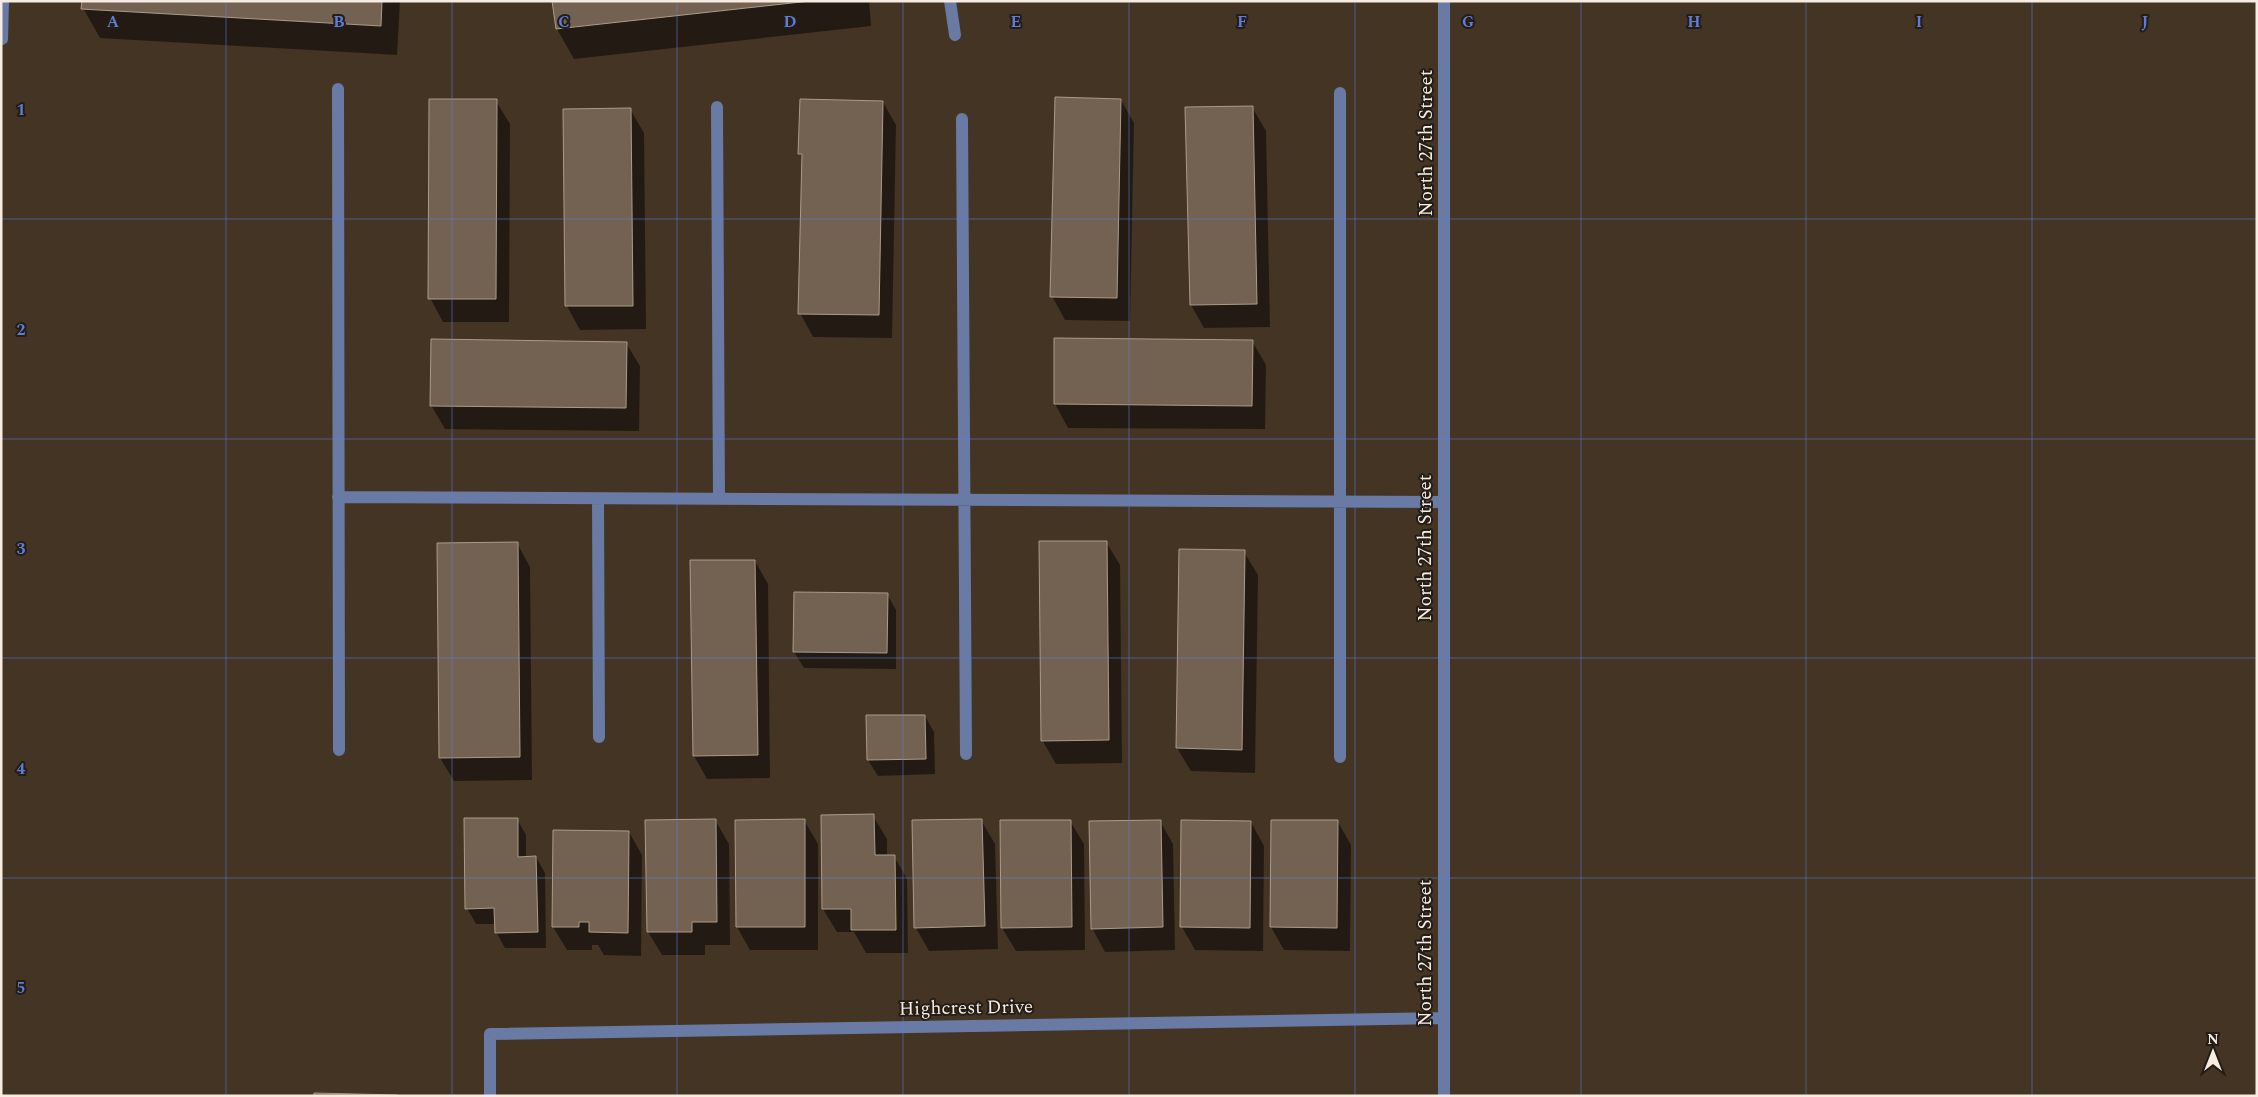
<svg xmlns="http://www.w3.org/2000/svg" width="2258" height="1097" font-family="Spectral,serif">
<rect width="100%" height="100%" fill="#433424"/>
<path fill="#0007" d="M 83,1 L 400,1 L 397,55 L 100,38 L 83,8 Z
M 554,1 L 869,1 L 871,26 L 574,59 L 557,29 Z
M 1121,100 L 1134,123 L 1130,321 L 1065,320 L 1052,296 Z
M 496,101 L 510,124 L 509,322 L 443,322 L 430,298 Z
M 883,102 L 896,125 L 892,338 L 813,337 L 800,313 L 803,159 L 800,154 Z
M 1252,107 L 1266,131 L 1270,327 L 1204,328 L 1191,305 Z
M 630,109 L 644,133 L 646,329 L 580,330 L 567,306 L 564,110 Z
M 1055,340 L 1252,341 L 1266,365 L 1265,429 L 1068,428 L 1055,404 Z
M 626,343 L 640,366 L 639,431 L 445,429 L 431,405 Z
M 1106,542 L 1120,565 L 1122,763 L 1056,764 L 1042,740 Z
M 517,543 L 530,567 L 532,780 L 454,781 L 440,758 Z
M 1244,552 L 1258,575 L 1255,773 L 1191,771 L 1177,748 Z
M 755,561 L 768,584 L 770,778 L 707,779 L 694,756 Z
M 887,594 L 896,610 L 896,669 L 804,668 L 794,652 Z
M 925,716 L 934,732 L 935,774 L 878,776 L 868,760 Z
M 873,816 L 887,839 L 887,856 L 894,856 L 907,879 L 908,953 L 866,953 L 854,932 L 837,932 L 823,909 Z
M 517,819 L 526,835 L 526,858 L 536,857 L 545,873 L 546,948 L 505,948 L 496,932 L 496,924 L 476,924 L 467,908 Z
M 715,820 L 729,844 L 730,945 L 705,945 L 705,955 L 662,955 L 648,932 Z
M 804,820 L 818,844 L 818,950 L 750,950 L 737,927 L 736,821 Z
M 981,820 L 995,844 L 998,949 L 929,951 L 916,928 Z
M 1070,821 L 1084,844 L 1085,950 L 1016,951 L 1002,928 Z
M 1160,821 L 1173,844 L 1175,950 L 1105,952 L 1092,928 Z
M 1183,821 L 1251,822 L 1264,846 L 1263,951 L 1195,950 L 1182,927 Z
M 1272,821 L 1338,822 L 1351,845 L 1350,951 L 1284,950 L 1271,927 Z
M 554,831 L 629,832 L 642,855 L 641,956 L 604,955 L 598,945 L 592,945 L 592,950 L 567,950 L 553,927 Z"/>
<path fill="#736251" stroke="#ad9b89" d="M 82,1 L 382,1 L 381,26 L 81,9 Z
M 552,1 L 810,1 L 556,29 Z
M 1055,97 L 1121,99 L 1117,298 L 1050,297 Z
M 429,99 L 497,99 L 496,299 L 428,299 Z
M 800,99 L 883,101 L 879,315 L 798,314 L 802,154 L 798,154 Z
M 1253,106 L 1257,304 L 1190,305 L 1185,107 Z
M 631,108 L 633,306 L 565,306 L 563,109 Z
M 1054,338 L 1253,340 L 1252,406 L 1054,404 Z
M 431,339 L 627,342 L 626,408 L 430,406 Z
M 1039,541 L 1107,541 L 1109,740 L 1041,741 Z
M 518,542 L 520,757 L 439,758 L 437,543 Z
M 1179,549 L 1245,550 L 1242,750 L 1176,748 Z
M 690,560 L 755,560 L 758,755 L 693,756 Z
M 794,592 L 888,593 L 887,653 L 793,652 Z
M 866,715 L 925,715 L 926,759 L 867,760 Z
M 874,814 L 875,855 L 895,855 L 896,930 L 851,930 L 851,909 L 822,909 L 821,815 Z
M 464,818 L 518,818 L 518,857 L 536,856 L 538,932 L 495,933 L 494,908 L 465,909 Z
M 716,819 L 717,922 L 692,922 L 692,932 L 647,932 L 645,820 Z
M 805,819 L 805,927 L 736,927 L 735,820 Z
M 982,819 L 985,926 L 914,928 L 912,820 Z
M 1000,820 L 1071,820 L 1072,927 L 1001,928 Z
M 1161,820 L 1163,927 L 1091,929 L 1089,821 Z
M 1181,820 L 1251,821 L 1250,928 L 1180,927 Z
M 1271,820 L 1338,820 L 1337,928 L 1270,927 Z
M 553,830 L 629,831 L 628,933 L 589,932 L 589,922 L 579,922 L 579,927 L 552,927 Z
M 314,1093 L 397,1095 L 397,1096 L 314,1096 Z"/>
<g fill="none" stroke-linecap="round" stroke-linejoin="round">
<path stroke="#697aa5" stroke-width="12" d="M 950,1 L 955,35
M 2,39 L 3,1
M 338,89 L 339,750
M 1340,93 L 1340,757
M 717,107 L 719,499
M 962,119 L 966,754
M 338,497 L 1444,502
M 598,499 L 599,737
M 490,1096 L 490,1034 L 1444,1018
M 1444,1096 L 1444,1"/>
</g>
<path fill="none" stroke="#5e7ddb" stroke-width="1" stroke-opacity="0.55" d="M 226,1 L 226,1096M 452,1 L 452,1096M 677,1 L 677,1096M 903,1 L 903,1096M 1129,1 L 1129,1096M 1355,1 L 1355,1096M 1581,1 L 1581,1096M 1806,1 L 1806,1096M 2032,1 L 2032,1096M 1,219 L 2257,219M 1,439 L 2257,439M 1,658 L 2257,658M 1,878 L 2257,878"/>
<g text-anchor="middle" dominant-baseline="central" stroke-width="4" stroke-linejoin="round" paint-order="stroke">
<g font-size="19" fill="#f6ece2" stroke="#241d16">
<text transform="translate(1426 143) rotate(-90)">North 27th Street</text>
<text transform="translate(1425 548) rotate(-90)">North 27th Street</text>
<text transform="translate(1425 953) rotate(-90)">North 27th Street</text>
<text transform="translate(966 1008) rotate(-1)">Highcrest Drive</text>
</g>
</g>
<g font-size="16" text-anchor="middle" font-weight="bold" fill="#5e7ddb" stroke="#241d16" stroke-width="4" stroke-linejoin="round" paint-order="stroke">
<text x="113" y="27">A</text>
<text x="339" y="27">B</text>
<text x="564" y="27">C</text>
<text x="790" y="27">D</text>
<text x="1016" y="27">E</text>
<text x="1242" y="27">F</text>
<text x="1468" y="27">G</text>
<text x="1694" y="27">H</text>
<text x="1919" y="27">I</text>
<text x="2145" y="27">J</text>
<text x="21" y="115">1</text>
<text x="21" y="335">2</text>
<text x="21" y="554">3</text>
<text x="21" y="774">4</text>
<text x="21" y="993">5</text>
</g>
<rect width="2258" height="1097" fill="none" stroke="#f6ece2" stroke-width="5"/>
<g transform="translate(2213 1052)" stroke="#241d16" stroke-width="4" paint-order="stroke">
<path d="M0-4L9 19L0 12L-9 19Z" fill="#f6ece2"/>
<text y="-8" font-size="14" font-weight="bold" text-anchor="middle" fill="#f6ece2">N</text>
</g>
</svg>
